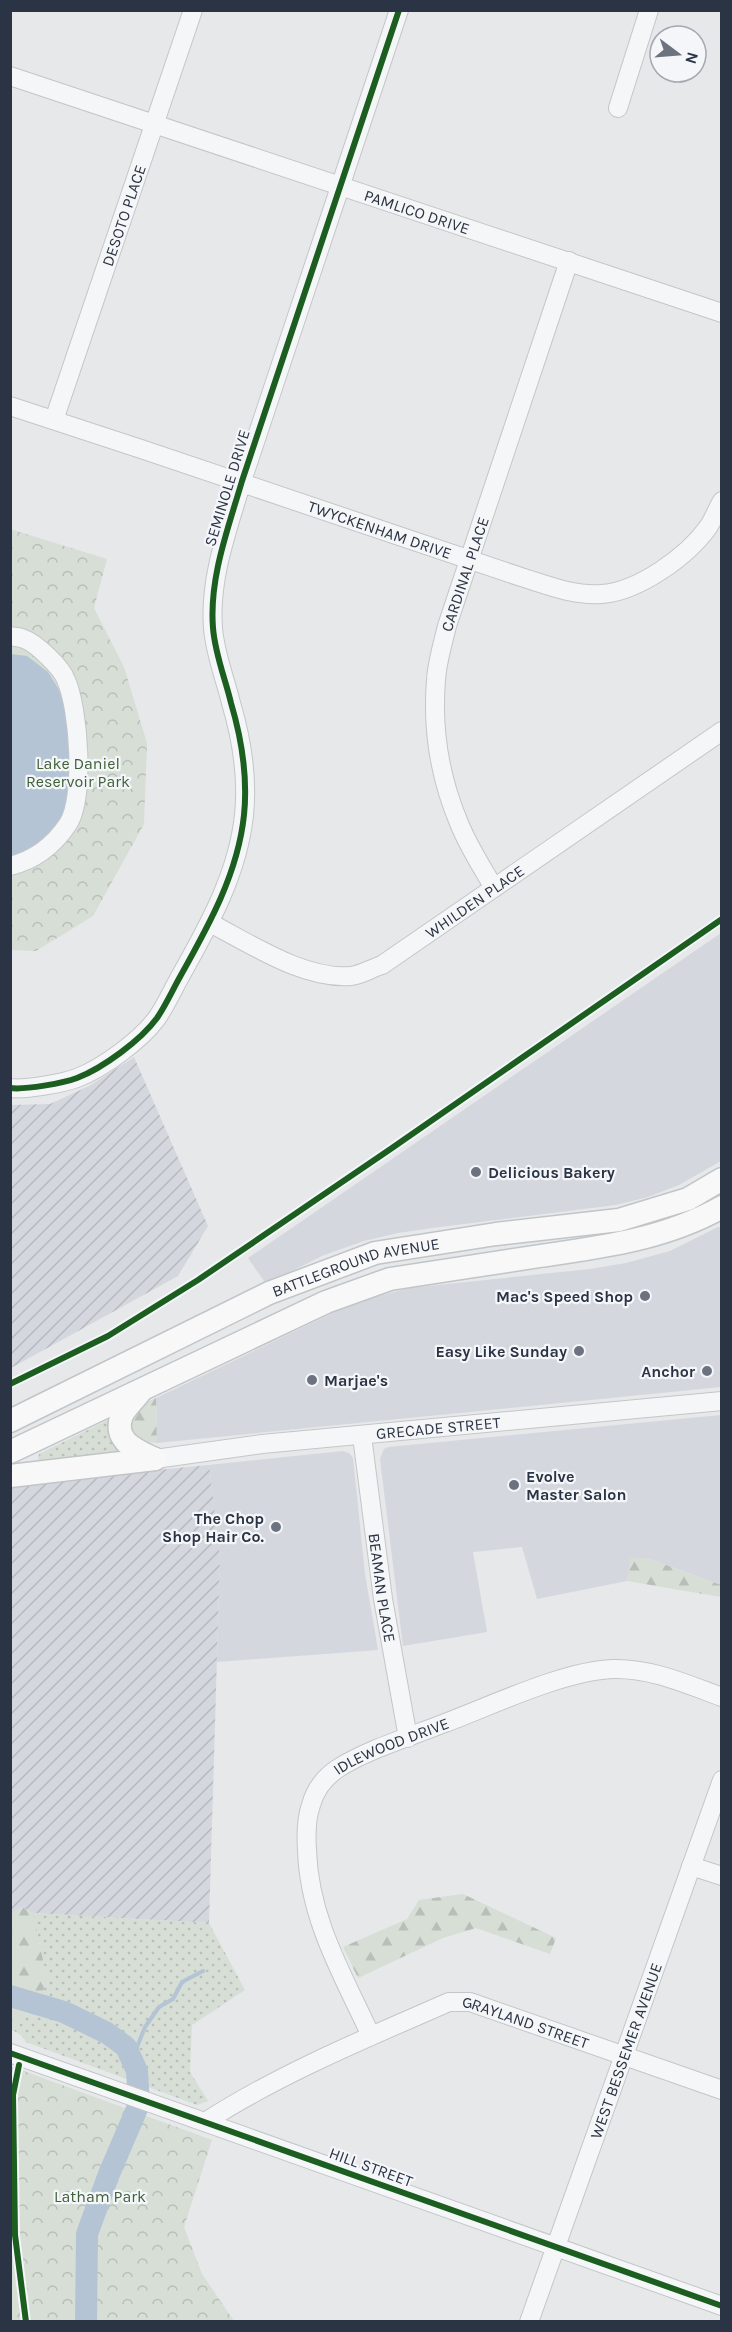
<svg xmlns="http://www.w3.org/2000/svg" width="732" height="2332" font-family="Karla,sans-serif">
<defs>
<pattern id="industrial-furrows" width="10" height="10" patternUnits="userSpaceOnUse" patternTransform="scale(1.5)"><rect width="10" height="10" fill="#d4d7dd"/><path d="M-1 1l2-2M0 10L10 0M9 11l2-2" fill="none" stroke="#b6b9bf"/></pattern>
<pattern id="grass-dots" width="8" height="8" patternUnits="userSpaceOnUse" patternTransform="scale(1.5)"><rect width="8" height="8" fill="#d6ded6"/><path d="M2 2h.1M6 6h.1" fill="none" stroke="#b8bfb9" stroke-width="1.8" stroke-linecap="round"/></pattern>
<pattern id="forest-firs" width="22" height="20" patternUnits="userSpaceOnUse" patternTransform="scale(1.5)"><rect width="22" height="20" fill="#d6ded6"/><path d="M5 1l3.5 6h-7zM16 11l3.5 6h-7z" fill="#b8bfb9"/></pattern>
<pattern id="park-crowns" width="20" height="18" patternUnits="userSpaceOnUse" patternTransform="scale(1.5)"><rect width="20" height="18" fill="#d6ded6"/><path d="M2 6a3 3 0 1 1 6 0M12 15a3 3 0 1 1 6 0" fill="none" stroke="#b8bfb9"/></pattern>
</defs>
<rect width="100%" height="100%" fill="#e6e8ea"/>
<path fill="#d4d7dd" d="M 721,933 L 721,1161 L 679,1185 L 648,1197 L 616,1205 L 440,1227 L 398,1233 L 364,1241 L 324,1255 L 266,1284 L 248,1258 Z
M 718,1227 L 722,1227 L 721,1387 L 157,1443 L 156,1398 L 341,1309 L 379,1296 L 409,1288 L 590,1269 L 626,1263 L 670,1251 Z
M 721,1415 L 721,1585 L 647,1558 L 631,1558 L 627,1581 L 537,1599 L 522,1547 L 473,1552 L 487,1632 L 403,1646 L 380,1459 L 384,1449 L 388,1447 Z
M 343,1451 L 349,1453 L 353,1458 L 365,1574 L 378,1650 L 217,1662 L 220,1557 L 209,1465 Z"/>
<path fill="url(#industrial-furrows)" d="M 134,1057 L 208,1226 L 178,1276 L 11,1368 L 11,1105 L 50,1104 L 89,1086 Z
M 209,1465 L 220,1557 L 209,1923 L 33,1913 L 22,1907 L 11,1915 L 11,1484 Z"/>
<path fill="url(#grass-dots)" d="M 110,1419 L 125,1452 L 41,1462 L 38,1461 L 39,1454 Z
M 33,1913 L 209,1923 L 245,1990 L 192,2025 L 190,2072 L 208,2101 L 197,2105 L 26,2042 L 21,2035 L 14,2031 L 48,1983 Z"/>
<path fill="url(#forest-firs)" d="M 156,1398 L 157,1443 L 142,1442 L 130,1431 C 131,1408 135,1407 156,1398 Z
M 630,1558 L 647,1558 L 721,1585 L 721,1597 L 627,1581 Z
M 463,1894 L 556,1938 L 550,1954 L 476,1928 L 443,1938 L 358,1978 L 343,1947 L 407,1919 L 419,1900 Z
M 22,1907 L 33,1913 L 48,1983 L 14,2031 L 10,2030 L 11,1915 Z"/>
<path fill="url(#park-crowns)" d="M 10,529 L 107,559 L 94,608 L 124,667 L 147,743 L 144,824 L 93,916 L 36,951 L 11,950 Z
M 10,2066 L 212,2140 L 184,2227 L 202,2274 L 234,2321 L 11,2321 Z"/>
<path fill="#d6ded6" d="M 10,2250 L 17,2308 L 11,2309 L 10,2309 Z"/>
<path fill="#b4c4d5" d="M 11,654 L 27,656 L 48,672 L 58,688 L 67,708 L 72,775 L 64,814 L 48,837 L 31,849 L 11,858 Z"/>
<g fill="none" stroke-linecap="round" stroke-linejoin="round">
<path stroke="#b4c4d5" stroke-width="4" d="M 137,2071 L 137,2047 L 145,2027 L 159,2007 L 173,1999 L 182,1982 L 203,1971"/>
<path stroke="#b4c4d5" stroke-width="22" d="M 10,1996 L 64,2012 L 107,2033 L 126,2047 L 137,2071 L 139,2104 L 109,2174 L 87,2234 L 86,2322"/>
<g stroke="#c4c6c8" stroke-width="20">
<g id="minor">
<path id="s1" d="M 10,76 L 722,313"/>
<path d="M 618,108 L 649,10"/>
<path id="s2" d="M 10,406 C 142,449 274,493 405,538 C 444,551 483,564 521,577 C 547,585 573,596 601,594 C 638,592 688,556 709,526 C 714,518 717,509 722,501"/>
<path id="s3" d="M 54,420 L 193,10"/>
<path d="M 10,636 C 15,637 20,637 24,639 C 36,643 62,668 66,680 C 79,709 85,797 68,824 C 54,845 35,860 10,866"/>
<path id="s4" d="M 494,888 C 482,867 468,846 459,823 C 440,778 432,729 436,680 C 437,662 443,643 447,626 L 569,261"/>
<path id="s5" d="M 210,923 C 251,944 304,980 351,976 C 361,975 372,968 382,965 L 722,731"/>
<path d="M 10,1088 C 25,1090 64,1083 77,1078 C 103,1068 141,1040 157,1018 C 166,1005 173,989 181,975 C 209,925 238,873 244,815 C 248,776 242,740 231,703 C 225,678 215,654 213,628 C 209,578 228,529 242,481 L 399,10"/>
<path id="s6" d="M 362,1436 L 383,1599 L 408,1738"/>
<path id="s7" d="M 155,1459 L 262,1444 L 722,1401"/>
<path d="M 691,1866 L 722,1876"/>
<path id="s8" d="M 371,2036 C 343,1975 309,1919 307,1850 C 306,1835 306,1819 311,1805 C 315,1790 324,1778 337,1769 C 366,1750 412,1736 445,1723 C 493,1705 563,1671 613,1669 C 651,1668 686,1684 722,1697"/>
<path d="M 10,2053 L 722,2306"/>
<path id="s9" d="M 205,2122 C 279,2074 369,2037 449,2002 L 470,2002 L 722,2090"/>
<path id="s10" d="M 529,2322 L 722,1780"/>
</g>
</g>
<g stroke="#c2c5c8" stroke-width="25">
<g id="major">
<path d="M 140,1392 C 135,1399 126,1407 122,1415 C 112,1441 136,1450 155,1459"/>
<path id="s11" d="M 10,1421 L 269,1293 L 375,1253 L 496,1234 L 619,1220 L 688,1199 L 722,1179"/>
<path d="M 10,1452 L 326,1302 L 390,1279 C 440,1271 490,1264 540,1256 C 603,1247 665,1239 722,1207"/>
<path d="M 10,1476 L 155,1459"/>
</g>
</g>
<use href="#minor" stroke="#f5f6f7" stroke-width="18"/>
<use href="#major" stroke="#f8f8f8" stroke-width="22"/>
<g stroke="#f4f6f9" stroke-width="10">
<path id="cycleway" d="M 10,1088 C 25,1090 64,1083 77,1078 C 103,1068 141,1040 157,1018 C 166,1005 173,989 181,975 C 209,925 238,873 244,815 C 248,776 242,740 231,703 C 225,678 215,654 213,628 C 209,578 228,529 242,481 L 399,10
M 10,1384 L 108,1336 L 198,1280 L 392,1148 L 722,919
M 10,2053 L 722,2306
M 19,2065 L 13,2095 L 15,2235 L 26,2322"/>
</g>
<use href="#cycleway" stroke="#1b5e20" stroke-width="6"/>
</g>
<g fill="#6c737f" stroke="#f4f6f9" stroke-width="2">
<circle cx="476" cy="1172" r="6"/>
<circle cx="645" cy="1296" r="6"/>
<circle cx="579" cy="1351" r="6"/>
<circle cx="707" cy="1371" r="6"/>
<circle cx="312" cy="1380" r="6"/>
<circle cx="514" cy="1485" r="6"/>
<circle cx="276" cy="1527" r="6"/>
</g>
<g text-anchor="middle" dominant-baseline="central" stroke-width="4.5" stroke-linejoin="round" paint-order="stroke">
<g font-size="16" fill="#2b3445" stroke="#f4f6f9">
<text stroke="none"><textPath href="#s1" startOffset="429">PAMLICO DRIVE</textPath></text>
<text stroke="none"><textPath href="#s3" startOffset="216">DESOTO PLACE</textPath></text>
<text transform="translate(227 488) rotate(-73)">SEMINOLE DRIVE</text>
<text stroke="none"><textPath href="#s2" startOffset="390">TWYCKENHAM DRIVE</textPath></text>
<text stroke="none"><textPath href="#s4" startOffset="330">CARDINAL PLACE</textPath></text>
<text stroke="none"><textPath href="#s5" startOffset="298">WHILDEN PLACE</textPath></text>
<text stroke="none"><textPath href="#s11" startOffset="380">BATTLEGROUND AVENUE</textPath></text>
<text stroke="none"><textPath href="#s7" startOffset="285">GRECADE STREET</textPath></text>
<text stroke="none"><textPath href="#s6" startOffset="153">BEAMAN PLACE</textPath></text>
<text stroke="none"><textPath href="#s8" startOffset="348">IDLEWOOD DRIVE</textPath></text>
<text stroke="none"><textPath href="#s9" startOffset="352">GRAYLAND STREET</textPath></text>
<text stroke="none"><textPath href="#s10" startOffset="288">WEST BESSEMER AVENUE</textPath></text>
<text transform="translate(371 2167) rotate(20)">HILL STREET</text>
</g>
<g font-size="16" fill="#3f6138" stroke="#f4f6f9">
<text x="78" y="763">Lake Daniel<tspan x="78" dy="18">Reservoir Park</tspan></text>
<text x="100" y="2196">Latham Park</text>
</g>
<g font-size="16" font-weight="bold" fill="#2b3445" stroke="#f4f6f9" text-anchor="end">
<text x="488" y="1172" text-anchor="start">Delicious Bakery</text>
<text x="633" y="1296">Mac's Speed Shop</text>
<text x="567" y="1351">Easy Like Sunday</text>
<text x="695" y="1371">Anchor</text>
<text x="324" y="1380" text-anchor="start">Marjae's</text>
<text x="526" y="1476" text-anchor="start">Evolve<tspan x="526" dy="18">Master Salon</tspan></text>
<text x="264" y="1518">The Chop<tspan x="264" dy="18">Shop Hair Co.</tspan></text>
</g>
</g>
<rect width="732" height="2332" fill="none" stroke="#2b3445" stroke-width="24"/>
<g transform="translate(678 54) rotate(106)"><circle r="28" fill="#f4f6f9" stroke="#a4a8b1" stroke-width="1.5"/>
<path d="M0-4.5L10 22L0 15L-10 22Z" fill="#6c737f"/>
<text y="-9" font-size="16" font-weight="bold" text-anchor="middle" fill="#2b3445">N</text>
</g>
</svg>
